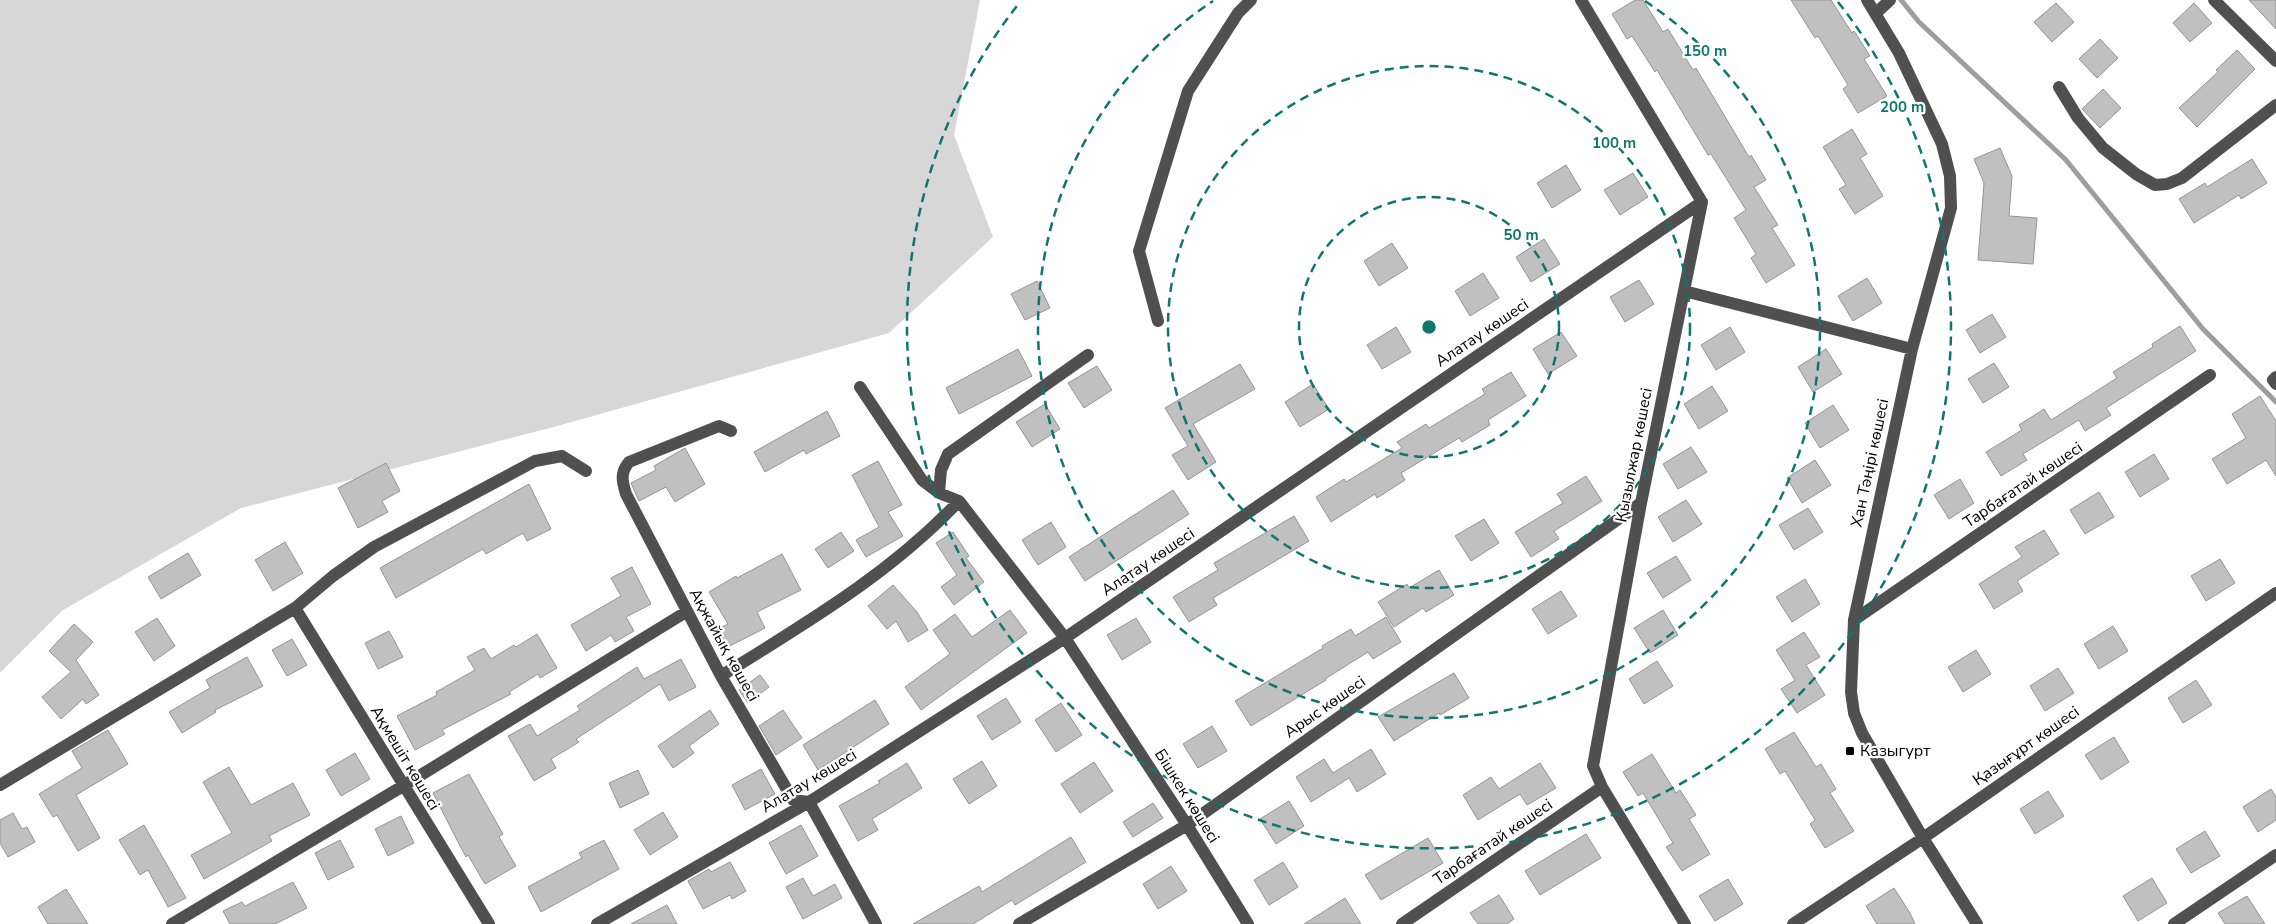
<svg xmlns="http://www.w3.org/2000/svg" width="2276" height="924" font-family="'Nunito Sans',sans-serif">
<rect width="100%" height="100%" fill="#fff"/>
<path fill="#d7d7d7" d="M 0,0 L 980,0 L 954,135 L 993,237 L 889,333 L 550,428 L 241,508 L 63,610 L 0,673 Z"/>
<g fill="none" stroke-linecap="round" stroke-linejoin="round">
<path stroke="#9e9e9e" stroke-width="5" d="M 1901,0 L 1919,22 L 2066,160 L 2203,329 L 2276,402"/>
</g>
<path fill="#c0c0c0" stroke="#949494" d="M 1635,0 L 1643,0 L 1663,32 L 1668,29 L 1693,70 L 1696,68 L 1749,157 L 1751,155 L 1766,180 L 1754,187 L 1778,225 L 1772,228 L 1795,265 L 1766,283 L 1751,258 L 1756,254 L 1734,218 L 1746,210 L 1711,154 L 1708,155 L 1657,70 L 1655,72 L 1632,36 L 1627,39 L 1612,14 Z
M 1791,0 L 1831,0 L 1852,33 L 1854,31 L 1870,56 L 1864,59 L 1887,96 L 1858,113 L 1843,89 L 1848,85 L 1818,36 L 1815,38 Z
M 2249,0 L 2276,0 L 2276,29 Z
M 2056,3 L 2074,22 L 2052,42 L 2034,22 Z
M 2194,3 L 2212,23 L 2190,42 L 2173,23 Z
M 2100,39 L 2118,58 L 2097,78 L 2079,59 Z
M 2237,50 L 2255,69 L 2197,127 L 2179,108 L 2218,72 L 2216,70 Z
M 2103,89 L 2121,108 L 2100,128 L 2082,109 Z
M 1852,129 L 1867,154 L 1860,158 L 1883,196 L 1855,214 L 1839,189 L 1846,185 L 1823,147 Z
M 2000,148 L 2012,176 L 2009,216 L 2037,218 L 2033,264 L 1978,260 L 1984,183 L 1974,159 Z
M 2252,159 L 2267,183 L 2241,199 L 2239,195 L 2194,223 L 2179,199 L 2205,183 L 2207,187 Z
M 1566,165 L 1581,190 L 1552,208 L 1537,183 Z
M 1633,173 L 1648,197 L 1620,215 L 1604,190 Z
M 1544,239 L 1560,264 L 1531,282 L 1516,257 Z
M 1392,243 L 1408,268 L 1379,286 L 1364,261 Z
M 1483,273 L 1499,298 L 1470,316 L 1455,291 Z
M 1867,278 L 1882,303 L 1853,321 L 1838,296 Z
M 1639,280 L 1654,304 L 1625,322 L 1610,297 Z
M 1037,281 L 1050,308 L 1025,320 L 1011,294 Z
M 1992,314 L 2006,337 L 1980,353 L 1966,330 Z
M 2180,326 L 2196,351 L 2106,408 L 2111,415 L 2085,431 L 2079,420 L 2023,454 L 2027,460 L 2001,476 L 1986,452 L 2022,430 L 2019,425 L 2044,409 L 2051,420 L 2117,378 L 2113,372 L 2153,347 L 2152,344 Z
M 1396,327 L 1411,352 L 1382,369 L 1367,345 Z
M 1730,327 L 1745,352 L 1716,370 L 1701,345 Z
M 1561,332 L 1577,356 L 1548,374 L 1533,349 Z
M 1018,349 L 1032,376 L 959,414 L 946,388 Z
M 1826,349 L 1842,374 L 1813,392 L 1798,367 Z
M 1994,363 L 2009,387 L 1983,403 L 1968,379 Z
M 1240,364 L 1255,389 L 1193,424 L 1216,462 L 1188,480 L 1172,455 L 1188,446 L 1165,408 Z
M 1097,366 L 1112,390 L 1084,408 L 1068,383 Z
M 1511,372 L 1526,396 L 1488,420 L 1490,425 L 1462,442 L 1459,438 L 1401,473 L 1405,480 L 1377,498 L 1375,494 L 1331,522 L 1316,497 L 1344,479 L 1346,482 L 1402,448 L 1397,442 L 1426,424 L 1429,428 L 1485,394 L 1482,389 Z
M 1313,384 L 1329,409 L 1300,427 L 1285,402 Z
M 1712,386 L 1728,411 L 1699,429 L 1684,404 Z
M 2260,396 L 2276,421 L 2276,476 L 2266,460 L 2227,484 L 2212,459 L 2246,438 L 2232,414 Z
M 1045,404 L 1060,429 L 1032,447 L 1016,422 Z
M 1833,405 L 1849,430 L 1820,448 L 1805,423 Z
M 827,411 L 840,436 L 806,454 L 804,450 L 765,472 L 754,452 Z
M 1691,447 L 1707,472 L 1678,489 L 1663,464 Z
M 685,448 L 705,484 L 675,502 L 666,487 L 639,501 L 631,483 L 656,470 L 654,466 Z
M 2154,454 L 2169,479 L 2140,497 L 2125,472 Z
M 1815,460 L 1831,485 L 1802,503 L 1787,478 Z
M 878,461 L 902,505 L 888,512 L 903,536 L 866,557 L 856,540 L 879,527 L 852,475 Z
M 386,463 L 400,491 L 382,501 L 388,512 L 358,528 L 338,488 Z
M 1586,476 L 1602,501 L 1554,531 L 1559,539 L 1531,557 L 1515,532 L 1563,503 L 1557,494 Z
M 1960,479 L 1974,503 L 1949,519 L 1934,495 Z
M 529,484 L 551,529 L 527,541 L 523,533 L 486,554 L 483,549 L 396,598 L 380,568 Z
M 1173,490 L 1189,514 L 1085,581 L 1069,557 Z
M 2099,492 L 2114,517 L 2085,534 L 2070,510 Z
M 1686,500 L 1702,524 L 1673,542 L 1658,517 Z
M 1808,508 L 1823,532 L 1794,550 L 1779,525 Z
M 1294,516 L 1309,541 L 1213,598 L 1217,605 L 1189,622 L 1173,597 L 1218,570 L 1214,563 Z
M 1484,519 L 1499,543 L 1471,561 L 1455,536 Z
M 1051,522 L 1066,547 L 1038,565 L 1022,540 Z
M 2044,530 L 2059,554 L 2017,581 L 2023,591 L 1994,609 L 1979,584 L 2022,557 L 2015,547 Z
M 841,532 L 854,551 L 828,568 L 815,549 Z
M 953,532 L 969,556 L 966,558 L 984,582 L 954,605 L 941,587 L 957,575 L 936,543 Z
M 285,542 L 303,573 L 273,591 L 255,560 Z
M 188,553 L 201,575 L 161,599 L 148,577 Z
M 782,554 L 801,590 L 757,612 L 765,628 L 722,650 L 712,632 L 728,624 L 709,592 L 736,576 L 737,578 Z
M 1676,556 L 1691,580 L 1663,598 L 1647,573 Z
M 2220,559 L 2235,583 L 2206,601 L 2191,576 Z
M 632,567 L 651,604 L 626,617 L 634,631 L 615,642 L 611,635 L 586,651 L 571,625 L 621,596 L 611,578 Z
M 1439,570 L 1454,595 L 1426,612 L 1423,608 L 1394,627 L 1378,602 L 1407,584 L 1409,588 Z
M 1805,579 L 1820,604 L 1792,622 L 1776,597 Z
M 893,585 L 917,612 L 928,630 L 908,642 L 896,621 L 887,629 L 868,606 Z
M 1561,591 L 1577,616 L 1548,634 L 1532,609 Z
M 1010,610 L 1027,633 L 921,710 L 905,687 L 950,654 L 933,630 L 955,614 L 972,637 Z
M 1663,610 L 1678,635 L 1650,653 L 1634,628 Z
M 1386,617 L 1401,642 L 1373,659 L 1368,652 L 1325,679 L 1326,680 L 1251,726 L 1235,701 L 1323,648 L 1322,646 L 1351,629 L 1355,636 Z
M 157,618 L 175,646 L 154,661 L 135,632 Z
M 1136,618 L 1151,642 L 1122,660 L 1107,635 Z
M 74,624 L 93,642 L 76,660 L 99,695 L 86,704 L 83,699 L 61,719 L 42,697 L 71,672 L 49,651 Z
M 2113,626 L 2128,651 L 2099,669 L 2084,644 Z
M 389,631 L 403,657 L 378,669 L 365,643 Z
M 1804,632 L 1820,657 L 1806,665 L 1825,695 L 1797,713 L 1781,689 L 1795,680 L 1776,650 Z
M 537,634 L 557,668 L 540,678 L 538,674 L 509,692 L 511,694 L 442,730 L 445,734 L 415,750 L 397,716 L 437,695 L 436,692 L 475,670 L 467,657 L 484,648 L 491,659 L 514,645 L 516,647 Z
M 292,639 L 307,665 L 287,676 L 272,650 Z
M 1976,650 L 1991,674 L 1963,692 L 1948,667 Z
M 247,657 L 263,686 L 215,710 L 216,712 L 182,733 L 169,712 L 210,688 L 206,680 Z
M 681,659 L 696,687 L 669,701 L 660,684 L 576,739 L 579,742 L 551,759 L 556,768 L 534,781 L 508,736 L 530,724 L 537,736 L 580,710 L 577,706 L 637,667 L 644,679 Z
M 1657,661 L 1673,686 L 1644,704 L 1629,679 Z
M 2058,668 L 2074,693 L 2045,711 L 2030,686 Z
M 1454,673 L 1469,698 L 1440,715 L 1439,713 L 1394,741 L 1378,717 Z
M 760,675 L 769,687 L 748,703 L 739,690 Z
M 2196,680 L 2212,705 L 2183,723 L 2168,698 Z
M 1006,698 L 1021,722 L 992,740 L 977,716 Z
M 875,700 L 889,724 L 818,770 L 803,745 Z
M 1061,703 L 1082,735 L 1056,752 L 1035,720 Z
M 710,710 L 719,724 L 689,746 L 694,753 L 673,768 L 658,746 Z
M 783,710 L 802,738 L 776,755 L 759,726 Z
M 1212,726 L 1227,751 L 1198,768 L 1183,744 Z
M 108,730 L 128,764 L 76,795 L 100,838 L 78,851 L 57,815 L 53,817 L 39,794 L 82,768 L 72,751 Z
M 1794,732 L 1816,767 L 1821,764 L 1836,789 L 1830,793 L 1854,831 L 1825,848 L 1810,824 L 1815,820 L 1785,771 L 1780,774 L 1765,749 Z
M 2114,737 L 2129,762 L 2101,780 L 2085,755 Z
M 1371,749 L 1386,774 L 1357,792 L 1349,778 L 1311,802 L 1296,777 L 1324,759 L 1333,773 Z
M 355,753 L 370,779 L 341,796 L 326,770 Z
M 1652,754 L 1676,793 L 1680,790 L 1696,815 L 1689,819 L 1710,854 L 1682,871 L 1666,847 L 1673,843 L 1643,793 L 1638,796 L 1623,772 Z
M 982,761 L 997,786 L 969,804 L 953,779 Z
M 1094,762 L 1113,791 L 1080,813 L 1061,784 Z
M 907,763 L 922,788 L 872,819 L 878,830 L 858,841 L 839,806 L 880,783 L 878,781 Z
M 1540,763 L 1556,788 L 1527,805 L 1520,794 L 1478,820 L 1463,795 L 1491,777 L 1499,789 Z
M 229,767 L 251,805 L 293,783 L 310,815 L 269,836 L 272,841 L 204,879 L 191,855 L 232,833 L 203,782 Z
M 761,769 L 775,794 L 745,810 L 732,785 Z
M 638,770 L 649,794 L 620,808 L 609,783 Z
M 469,774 L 503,834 L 499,837 L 516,866 L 485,884 L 468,855 L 466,857 L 458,842 L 433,793 Z
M 2271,789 L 2276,797 L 2276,820 L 2258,832 L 2243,807 Z
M 2048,791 L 2064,816 L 2035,834 L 2020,809 Z
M 1289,801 L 1304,826 L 1276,844 L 1260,819 Z
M 1153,803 L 1163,818 L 1133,837 L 1123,822 Z
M 663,812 L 678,837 L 650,855 L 634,830 Z
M 13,813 L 22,829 L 27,827 L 35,842 L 8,857 L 0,843 L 0,820 Z
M 401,816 L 414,843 L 388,856 L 375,829 Z
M 144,825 L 186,898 L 168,907 L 148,870 L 140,875 L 119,840 Z
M 801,825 L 818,856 L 786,874 L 769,843 Z
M 2205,831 L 2220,856 L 2191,873 L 2176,849 Z
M 1586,834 L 1601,858 L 1540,895 L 1525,871 Z
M 1071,837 L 1086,862 L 1015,905 L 1012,900 L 973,924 L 913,924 L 979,886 L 982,892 Z
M 1428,838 L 1443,863 L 1381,900 L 1365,875 Z
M 340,840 L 354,867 L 328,880 L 315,853 Z
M 604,840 L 619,869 L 541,912 L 528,887 L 582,858 L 579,853 Z
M 730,862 L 746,891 L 732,899 L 730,895 L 703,909 L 688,881 L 709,869 L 711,872 Z
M 1283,862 L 1298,887 L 1269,905 L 1254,880 Z
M 1171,866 L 1187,891 L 1158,909 L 1143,884 Z
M 803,878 L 813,896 L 835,884 L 842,898 L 803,919 L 786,887 Z
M 2152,878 L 2167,903 L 2138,921 L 2123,896 Z
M 1728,879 L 1743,904 L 1715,921 L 1699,896 Z
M 293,882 L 307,908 L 275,924 L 230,924 L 223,911 L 242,902 L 245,906 Z
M 1894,888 L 1910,913 L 1915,924 L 1877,924 L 1866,906 Z
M 66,889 L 88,924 L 48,924 L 38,907 Z
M 1499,895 L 1514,919 L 1507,924 L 1478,924 L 1470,913 Z
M 2247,896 L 2265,924 L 2225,924 L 2218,913 Z
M 1345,898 L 1361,924 L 1304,924 Z
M 667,905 L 677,924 L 631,924 Z"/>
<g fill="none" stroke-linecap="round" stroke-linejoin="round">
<path stroke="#505050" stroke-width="12" d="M 1581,0 L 1702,202 L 1641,503 L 1593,766 L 1602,787 L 1685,924
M 1867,0 L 1899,53 L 1942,144 L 1950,176 L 1951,208 L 1912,349 L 1854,620 L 1851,692 L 1854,713 L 1862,733 L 1923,838 L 1977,924
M 2214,0 L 2276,61
M 1876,13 L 1890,0
M 2059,87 L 2078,118 L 2103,148 L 2136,174 L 2155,185 L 2167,184 L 2182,178 L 2276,105
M 1684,291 L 1912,349
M 1158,321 L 1139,251 L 1188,91 L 1238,13 L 1251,0
M 2276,377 L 2273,380 L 2276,384
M 860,387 L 922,480 L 939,493 L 959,501 L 1065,638 L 1187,825 L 1248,924
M 731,431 L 719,426 L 629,462 C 620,473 622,481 626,494 L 721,676 L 793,800 L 809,802 L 876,924
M 939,493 L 941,470 L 948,454 L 1088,355
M 295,608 L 489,924
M 1854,620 L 2210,375
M 721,676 C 806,623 890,574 959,501
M 0,785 L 295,608 L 333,576 L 374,547 L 535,461 L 562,456 L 586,471
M 172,924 L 403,786 L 686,612
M 597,924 L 809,802 L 1065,638 L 1702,202
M 1019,924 L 1187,825 L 1641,503
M 1402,924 L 1602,787
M 1793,924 L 1923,838 L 2276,593
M 2174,924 L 2276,855"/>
</g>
<g fill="none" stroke="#0f766e" stroke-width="2.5" stroke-dasharray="9 6">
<circle cx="1429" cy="327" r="130"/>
<circle cx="1429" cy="327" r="261"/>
<path d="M1645 1A391 391 0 1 1 1213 1"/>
<path d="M1838 2A522 522 0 1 1 1020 2"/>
</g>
<rect fill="#000" stroke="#fff" stroke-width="2" x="1845" y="746" width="10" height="10" rx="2.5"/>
<g text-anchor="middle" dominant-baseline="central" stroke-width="4.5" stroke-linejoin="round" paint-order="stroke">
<g font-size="16" fill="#000" stroke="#fff">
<text transform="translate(1482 333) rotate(-34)">Алатау көшесі</text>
<text transform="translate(1634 455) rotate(-79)">Қызылжар көшесі</text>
<text transform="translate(1870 463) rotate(-78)">Хан Тәңірі көшесі</text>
<text transform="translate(2023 485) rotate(-34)">Тарбағатай көшесі</text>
<text transform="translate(1148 562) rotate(-34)">Алатау көшесі</text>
<text transform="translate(724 645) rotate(61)">Ақжайық көшесі</text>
<text transform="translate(1325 707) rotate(-35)">Арыс көшесі</text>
<text transform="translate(2026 746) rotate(-35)">Қазығұрт көшесі</text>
<text transform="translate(405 758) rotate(59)">Ақмешіт көшесі</text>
<text transform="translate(809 781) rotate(-31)">Алатау көшесі</text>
<text transform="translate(1187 796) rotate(58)">Бішкек көшесі</text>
<text transform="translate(1493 842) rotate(-34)">Тарбағатай көшесі</text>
</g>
<g font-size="16" fill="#000" stroke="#fff" text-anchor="start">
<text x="1860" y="751">Казыгурт</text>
</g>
</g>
<circle cx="1429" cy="327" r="8" fill="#0f766e" stroke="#fff" stroke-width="2.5"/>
<g font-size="15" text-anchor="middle" font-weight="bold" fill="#0f766e" stroke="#fff" stroke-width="4.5" stroke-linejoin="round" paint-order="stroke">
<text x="1705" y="56">150 m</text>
<text x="1902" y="112">200 m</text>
<text x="1614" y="148">100 m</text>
<text x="1521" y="240">50 m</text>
</g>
</svg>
